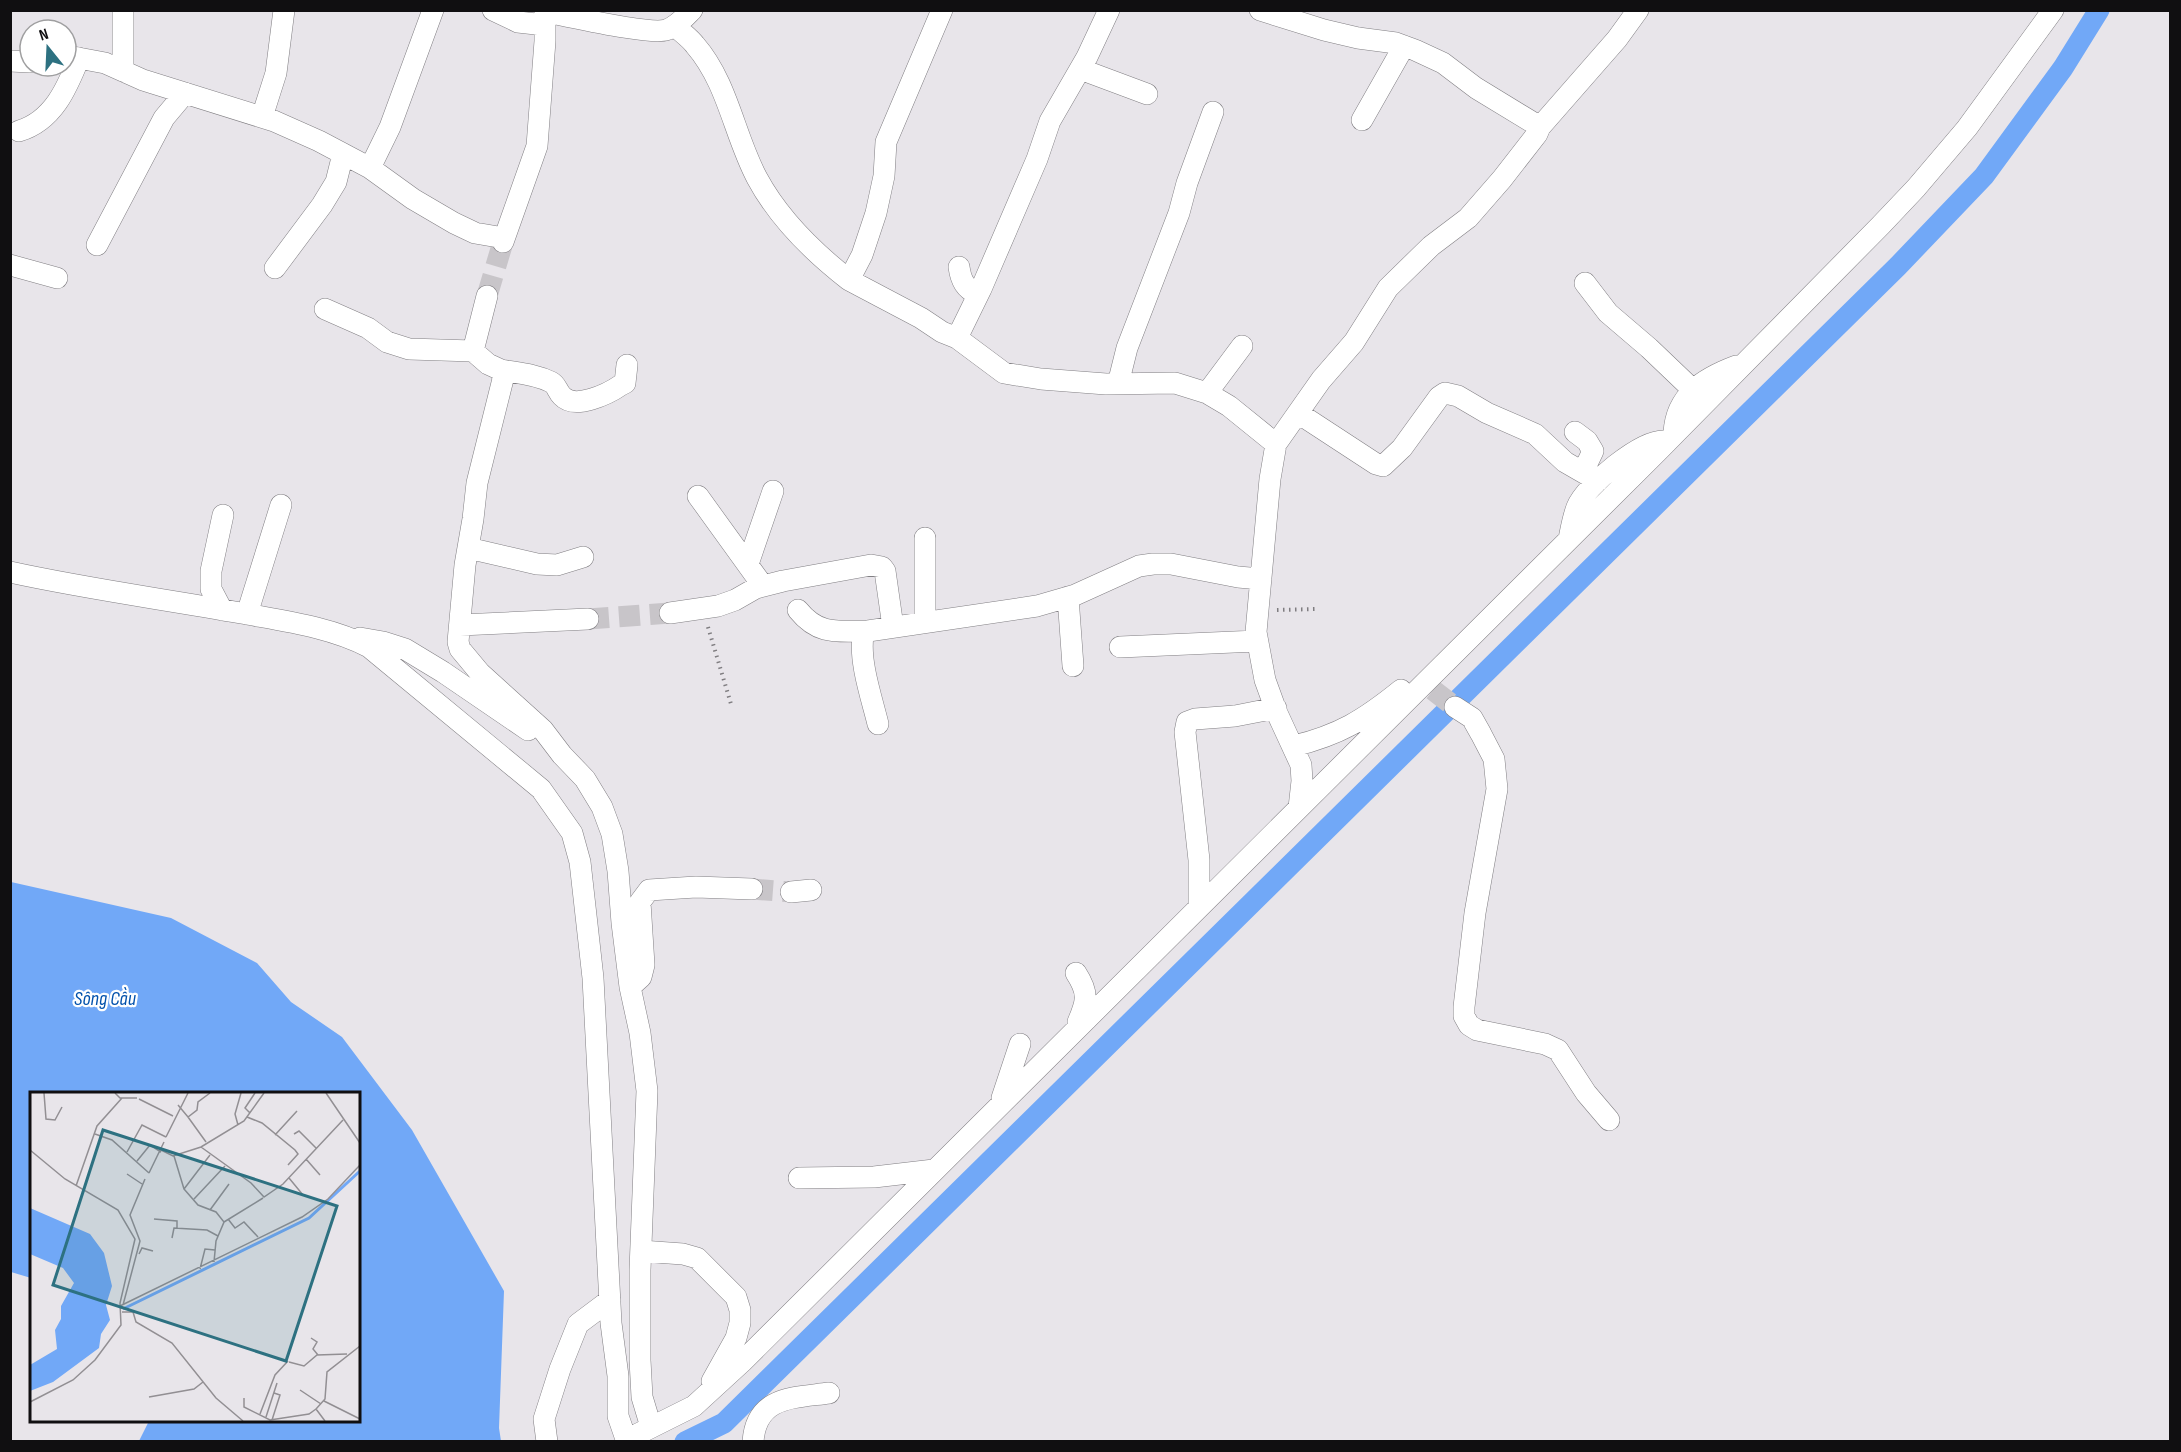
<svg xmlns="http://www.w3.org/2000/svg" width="2181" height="1452" font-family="'Sofia Sans Condensed',sans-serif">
<rect width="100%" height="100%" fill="#e8e5ea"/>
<path fill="#71a8f7" d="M 11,882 L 171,918 L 257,963 L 291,1002 L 342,1037 L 412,1130 L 504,1291 L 499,1428 L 501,1441 L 139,1441 L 149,1421 L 358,1420 L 358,1094 L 32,1094 L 31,1278 L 11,1272 Z"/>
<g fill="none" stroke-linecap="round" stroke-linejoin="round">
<path stroke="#71a8f7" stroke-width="21" d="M 685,1442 L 724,1423 L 1898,266 L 1984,176 L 2063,68 L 2099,10"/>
<path stroke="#c8c5c9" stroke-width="21" stroke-dasharray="21 10" stroke-linecap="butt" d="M 487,296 L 503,242
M 588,619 L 670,613
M 1433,690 L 1455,707
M 752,889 L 791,892"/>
<g stroke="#817f83" stroke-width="22">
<path id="minor" d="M 123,10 L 123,71
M 493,10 L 518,22 L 545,25
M 942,10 L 886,142 L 884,176 L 876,213 L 862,255 L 849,280 L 921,318 L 942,332 L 957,338 L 1004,373 L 1041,379 L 1106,384 L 1175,383 L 1207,393 L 1229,406 L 1276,444 L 1270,479 L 1256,632 L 1265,680 L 1277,713 L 1301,765 L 1302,781 L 1299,808
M 1260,10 L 1324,30 L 1358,38 L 1396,43 L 1415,50 L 1443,63 L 1476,88 L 1540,127 L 1617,39 L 1638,10
M 545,12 C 568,16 649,35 666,30 C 676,27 684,18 692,10
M 675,26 C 681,32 690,38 695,45 C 728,83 734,135 757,178 C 779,219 813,252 849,280
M 66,58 L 73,57 L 105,63 L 143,80 L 274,121 L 319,141 L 370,168 L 413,199 L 454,223 L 475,233 L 504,238
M 10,61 L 30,62
M 1080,69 L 1147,94
M 262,117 L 276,73 L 284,10
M 1362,120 L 1404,46
M 19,131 C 53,121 67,88 79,58
M 370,168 L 390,127 L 433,10
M 503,242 L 537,146 L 545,41 L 545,10
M 97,245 L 164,118 L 185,93
M 10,265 L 57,278
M 959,267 C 961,281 965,288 978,295
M 275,268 L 322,205 L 336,182 L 343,154
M 1585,283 L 1608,313 L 1649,348 L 1693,390
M 487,296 L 473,351 L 488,364 L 501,370 L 503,379 L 477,483 L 473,519 L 465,565 L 458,642 L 460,649 L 480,673 L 543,730 L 562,755 L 585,779 L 602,807 L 612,834 L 618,871 L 622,923 L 630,987 L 640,1033 L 647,1091 L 640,1270 L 640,1360 L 642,1397 L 651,1427
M 325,309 L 368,328 L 387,342 L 409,349 L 473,351
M 957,338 L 981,289 L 1037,159 L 1050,121 L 1087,57 L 1109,10
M 501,370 C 517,373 535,374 551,382 C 557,385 557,391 562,396 C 575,410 608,394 621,385 L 625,383 L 627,365
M 1118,384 L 1127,348 L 1179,213 L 1187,183 L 1213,112
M 1207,393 L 1242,346
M 1298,413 L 1376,464 L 1383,466 L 1402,448 L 1439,397 L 1445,393 L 1458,396 L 1487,413 L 1535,434 L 1565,462 L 1598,481
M 1575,432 L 1587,441 L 1593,451 L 1583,472
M 1674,433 C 1676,395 1704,378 1736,366
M 1276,444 L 1321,380 L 1354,342 L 1388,288 L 1431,246 L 1468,218 L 1502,179 L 1537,134 L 1540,127
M 698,496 L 763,586
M 1569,539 C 1571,529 1573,517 1577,507 C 1586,485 1641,440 1664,441
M 468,548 L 537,564 L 557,565 L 583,557
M 748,564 L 773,491
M 10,572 C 87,589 164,599 241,613 C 284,621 331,627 369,647 L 541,789 L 572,833 L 580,862 L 593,978 L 611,1323 L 618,1376 L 618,1416 L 627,1442
M 1068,597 L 1073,666
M 222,610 L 211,589 L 211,571 L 223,515
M 798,610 C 819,636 838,631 868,631
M 670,613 L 718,606 L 735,600 L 756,588 L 783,581 L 871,565 L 882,567 L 885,571 L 893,627
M 247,614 L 281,505
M 925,622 L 925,538
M 460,625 L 588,619
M 360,638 L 383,642 L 405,649 L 443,672 L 528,730
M 1120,647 L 1257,641
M 1455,707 L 1472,718 L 1481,734 L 1494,759 L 1497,789 L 1475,913 L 1464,1007 L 1464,1016 L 1469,1025 L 1477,1030 L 1545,1044 L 1558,1050 L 1586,1093 L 1609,1120
M 878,724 C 872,699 859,662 863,636 L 868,631 L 1037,606 L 1075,595 L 1139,566 L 1153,564 L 1171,564 L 1238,577 L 1261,579
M 1294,746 C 1339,735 1364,720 1401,690
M 791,892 L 811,890
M 1199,907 L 1199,860 L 1185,732 L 1187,722 L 1195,719 L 1235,716 L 1276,708
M 1076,973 C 1089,993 1087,1001 1078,1022
M 630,987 L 641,977 L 644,965 L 640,902 L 649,890 L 696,887 L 752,889
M 1002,1098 L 1020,1044
M 799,1178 L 874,1177 L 934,1170
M 641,1251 L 683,1254 L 697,1258 L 736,1297 L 740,1310 L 740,1323 L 736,1338 L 712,1381
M 626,1440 L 694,1406 L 742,1362 L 1657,452 L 1881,225 L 1916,188 L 1967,128 L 2053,10
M 547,1442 L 544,1419 L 560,1369 L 578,1324 L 610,1300
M 753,1442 C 756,1396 793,1398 829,1393"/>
</g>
<path stroke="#7f7d80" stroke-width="4" stroke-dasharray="1.5 4.5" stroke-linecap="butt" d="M 1277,610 L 1317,609
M 708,627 L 731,704"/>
<use href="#minor" stroke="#fff" stroke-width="21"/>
</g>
<g text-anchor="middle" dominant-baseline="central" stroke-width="4.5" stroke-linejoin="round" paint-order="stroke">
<g font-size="20" font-style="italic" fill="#0251ac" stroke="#fff">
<text x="105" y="999">Sông Cầu</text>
</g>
</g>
<g transform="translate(30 1092)">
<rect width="330" height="330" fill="#e8e5ea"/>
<path d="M 0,116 L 60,142 L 74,161 L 82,194 L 76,213 L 80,228 L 71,242 L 69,256 L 23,290 L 0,299 L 0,273 L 27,257 L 25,238 L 31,227 L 31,214 L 44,191 L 33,176 L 0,162 Z" fill="#71a8f7"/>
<path fill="none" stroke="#71a8f7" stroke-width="3" d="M 93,217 L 279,126 L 330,79"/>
<path fill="none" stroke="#928f93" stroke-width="1.5" d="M 14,1 L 16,27 L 25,28 L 32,15M 85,1 L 90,6 L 107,6M 296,1 L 330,51M 109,7 L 143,24M 148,13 L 158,25 L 167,18 L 168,10 L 180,1M 220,21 L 215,16 L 225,1M 158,25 L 176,50M 217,25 L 232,31 L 265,58 L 268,62 L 258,73M 208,33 L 205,22 L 211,1M 65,42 L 82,48 L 119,81M 264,42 L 269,39 L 286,56M 245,43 L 267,19M 136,45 L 158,1M 171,55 L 221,91 L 234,105 L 253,92 L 313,28M 0,58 L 35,87 L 88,118 L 105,147 L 90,211 L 91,233 L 65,268 L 43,288 L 0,310M 131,58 L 143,64 L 171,55 L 214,29 L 234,1M 97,60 L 112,33 L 136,45M 180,63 L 154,97 L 168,113 L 186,120 L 194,130 L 186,149 L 184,170M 144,64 L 154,97M 276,67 L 290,83M 107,69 L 120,53 L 131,60M 119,81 L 134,50M 97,82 L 112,92M 259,86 L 273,103M 46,94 L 67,34 L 92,6M 164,107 L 195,74M 180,118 L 199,92M 124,127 L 147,129 L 147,136M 198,127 L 205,136 L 214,130 L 228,145M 194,130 L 233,106M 142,146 L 144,136 L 177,138 L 188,144M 109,162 L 112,156 L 123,159M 170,177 L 175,157 L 185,158M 93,213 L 110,149 L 100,123 L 115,87M 90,214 L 272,125 L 298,107 L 330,73M 92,220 L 103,220 L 106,230 L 142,251 L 186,306 L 213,329M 281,246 L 287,250 L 283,257 L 288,263M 259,270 L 274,274 L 287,263 L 317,262M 270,298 L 291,312M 119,305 L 164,297 L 173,290M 214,306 L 214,315 L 240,328 L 279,322 L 286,317M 294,309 L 330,327M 230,322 L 245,283 L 258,269M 236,325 L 247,291M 242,328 L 250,303 L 244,301M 295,329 L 286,317 L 295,307 L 297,280 L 330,254"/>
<path fill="#2d7181" fill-opacity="0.15" stroke="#2d7181" stroke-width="3" d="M 73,38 L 307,114 L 256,269 L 23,193 Z"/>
<rect width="330" height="330" fill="none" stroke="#100f11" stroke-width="3"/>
</g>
<rect width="2181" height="1452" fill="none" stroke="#100f11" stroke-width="24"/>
<g transform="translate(48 48) rotate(342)"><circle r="28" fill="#ffffff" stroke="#9f9fa0" stroke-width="1.5"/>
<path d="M0-4.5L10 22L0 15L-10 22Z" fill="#2d7181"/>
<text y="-9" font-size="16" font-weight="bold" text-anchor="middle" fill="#100f11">N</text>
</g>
</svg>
